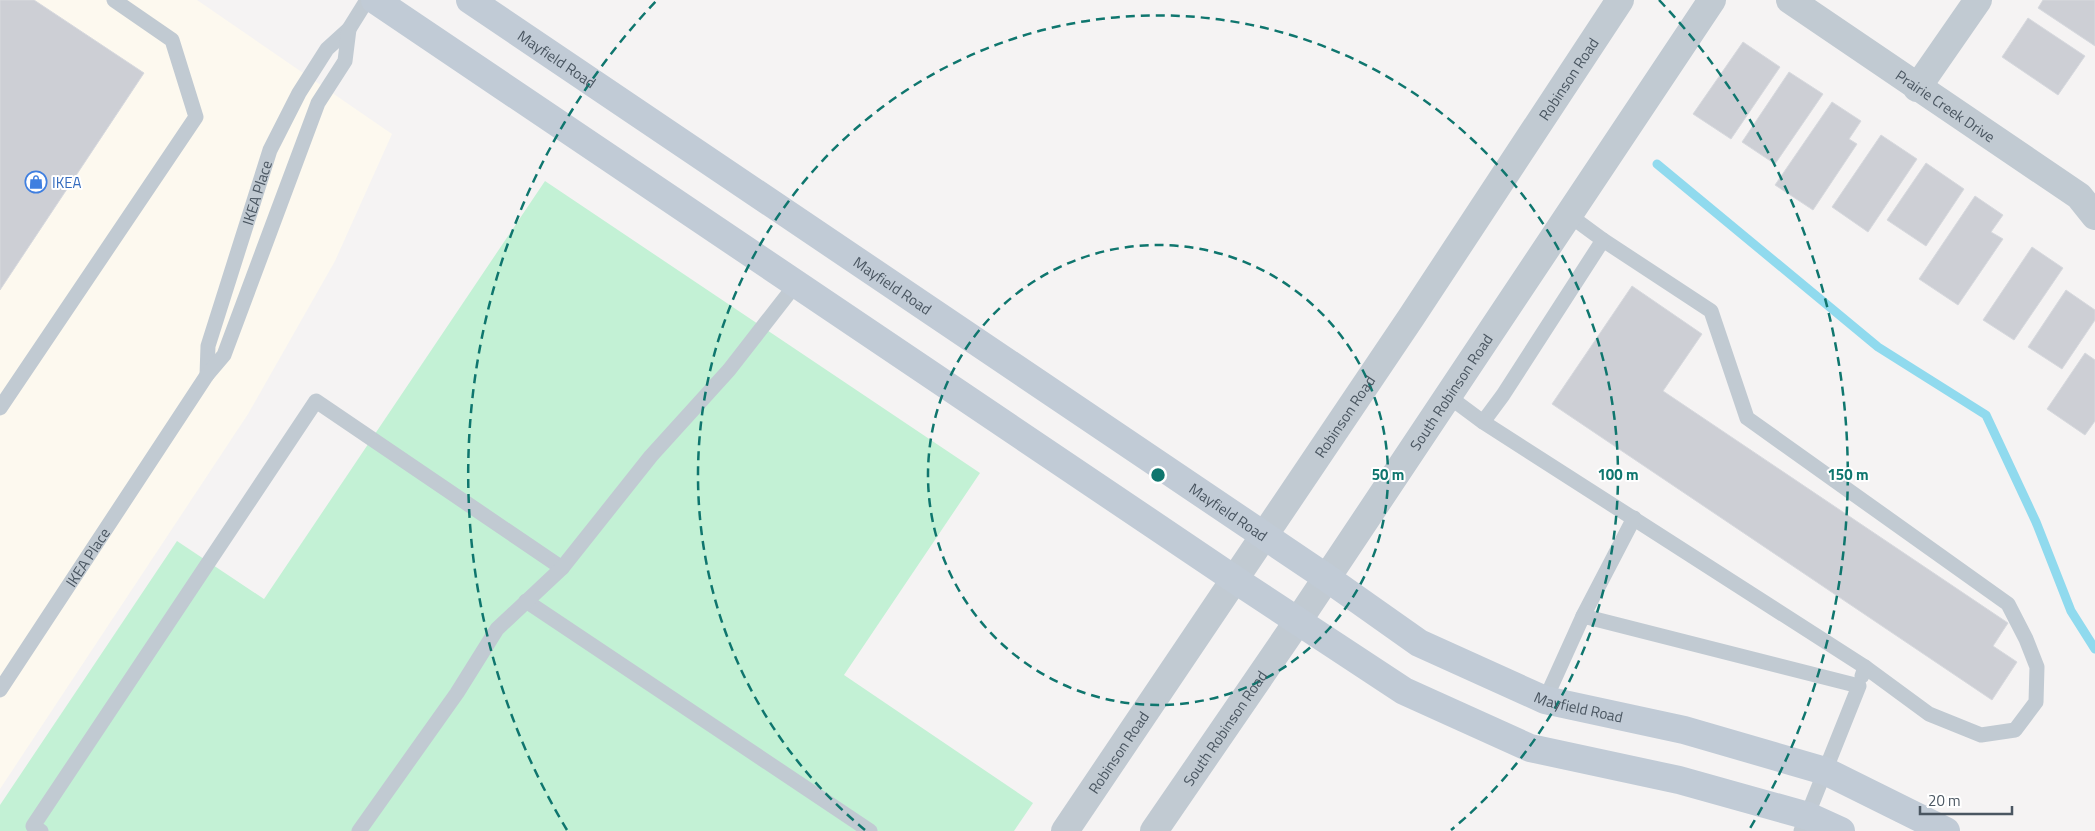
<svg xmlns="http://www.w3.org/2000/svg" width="2095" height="831" font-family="'Titillium Web',sans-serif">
<rect width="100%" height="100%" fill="#f5f3f3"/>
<path fill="#fdf9ef" d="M 0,0 L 197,0 L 392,134 L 335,261 L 248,414 L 0,789 Z"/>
<path fill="#c3f1d5" d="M 545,181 L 980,473 L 844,675 L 1033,803 L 1014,831 L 0,831 L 0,805 L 177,541 L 264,599 Z"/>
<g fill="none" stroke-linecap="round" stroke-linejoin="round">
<path stroke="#90daee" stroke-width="9" d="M 1657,164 L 1878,347 L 1986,415 L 2036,522 L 2071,611 L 2095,649"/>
</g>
<path fill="#cdcfd5" stroke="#d7d9de" d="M 0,0 L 34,0 L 144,73 L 0,290 Z
M 2043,0 L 2095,0 L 2095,46 L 2038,8 Z
M 2028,18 L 2085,56 L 2058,95 L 2002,57 Z
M 1743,42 L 1780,67 L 1731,139 L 1693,114 Z
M 1789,72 L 1823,94 L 1775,164 L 1742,142 Z
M 1832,102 L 1861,121 L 1849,139 L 1857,144 L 1813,210 L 1775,185 Z
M 1881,135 L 1917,159 L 1868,232 L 1832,207 Z
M 1926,163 L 1964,189 L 1926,246 L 1887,220 Z
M 1975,196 L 2003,215 L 1991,232 L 2003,239 L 1958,305 L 1919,279 Z
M 2032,247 L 2063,268 L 2014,340 L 1983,320 Z
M 1632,286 L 1702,334 L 1663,391 L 2008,623 L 1993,646 L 2017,662 L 1992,700 L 1552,404 Z
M 2066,290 L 2095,310 L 2095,320 L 2062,369 L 2028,347 Z
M 2085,353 L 2095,360 L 2095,421 L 2085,435 L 2047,409 Z"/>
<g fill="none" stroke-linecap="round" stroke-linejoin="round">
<g stroke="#c1cad2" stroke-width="15">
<path d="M 1603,240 L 1711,311 L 1747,418 L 2008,604 L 2026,639 L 2037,667 L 2036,702 L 2015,730 L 1981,735 L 1929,714 L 1865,667"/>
<path id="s1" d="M 207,375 L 208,346 L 270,150 L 299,93 L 327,49 L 349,29 L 367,0"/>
<path d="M 1448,396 L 1483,422 L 1503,395 L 1603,240 L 1569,215"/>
<path d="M 0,408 L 196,117 L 172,40 L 114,0"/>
<path d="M 1483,422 L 1865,667 L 1862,676"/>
<path d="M 526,601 L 870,831"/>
<path d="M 1583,616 L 1634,518"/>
<path id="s2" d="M 0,690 L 207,375 L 224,355 L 318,103 L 345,61 L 349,29"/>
<path d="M 1545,700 L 1583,616 L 1859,686 L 1801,831"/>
<path d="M 41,831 L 33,826 L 316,401 L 562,568"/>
<path d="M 359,831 L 457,693 L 497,629 L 562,568 L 651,456 L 729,370 L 796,284"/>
</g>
<g stroke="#c1cad2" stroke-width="28">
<path id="s3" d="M 1790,0 L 2079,196 L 2095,216"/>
<path d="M 1917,88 L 1978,0"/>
</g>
<g stroke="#c1cad2" stroke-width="28">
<path id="s4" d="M 1065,831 L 1412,316 L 1620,0"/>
<path id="s5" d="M 1154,831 L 1298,621 L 1712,0"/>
</g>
<g stroke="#c1cbd6" stroke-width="28">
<path d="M 375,0 L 1234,579 L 1404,691 L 1530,748 L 1679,780 L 1808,816 L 1841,831"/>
<path id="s6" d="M 470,0 L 1327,578 L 1419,643 L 1545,700 L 1684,730 L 1825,771 L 1946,831"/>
</g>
</g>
<g fill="none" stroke="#0f766e" stroke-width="2.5" stroke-dasharray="9 6">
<circle cx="1158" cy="475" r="230"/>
<path d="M865 830A460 460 0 1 1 1451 830"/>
<path d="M567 830A690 690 0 0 1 657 0M1659 0A690 690 0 0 1 1749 830"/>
</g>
<defs>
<g id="shop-ring" transform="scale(1.125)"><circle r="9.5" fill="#fff" stroke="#3f7fe0" stroke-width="1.5"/><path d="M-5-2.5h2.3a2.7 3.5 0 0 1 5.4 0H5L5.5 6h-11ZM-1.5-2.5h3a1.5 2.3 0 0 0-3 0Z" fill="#3f7fe0"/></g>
</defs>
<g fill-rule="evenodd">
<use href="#shop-ring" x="36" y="182"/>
</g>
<g text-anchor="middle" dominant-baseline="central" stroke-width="4" stroke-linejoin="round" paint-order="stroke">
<g font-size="15" fill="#4a5661" stroke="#fff">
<text stroke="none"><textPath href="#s6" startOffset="105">Mayfield Road</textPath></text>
<text stroke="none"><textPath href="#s4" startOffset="905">Robinson Road</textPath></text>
<text stroke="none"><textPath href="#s3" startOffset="188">Prairie Creek Drive</textPath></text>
<text stroke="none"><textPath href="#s1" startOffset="190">IKEA Place</textPath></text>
<text stroke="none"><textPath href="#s6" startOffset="510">Mayfield Road</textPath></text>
<text stroke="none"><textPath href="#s5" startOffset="530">South Robinson Road</textPath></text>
<text stroke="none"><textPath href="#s4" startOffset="500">Robinson Road</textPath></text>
<text stroke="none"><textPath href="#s6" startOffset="915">Mayfield Road</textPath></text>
<text stroke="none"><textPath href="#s2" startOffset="159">IKEA Place</textPath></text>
<text stroke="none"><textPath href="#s6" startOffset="1319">Mayfield Road</textPath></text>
<text stroke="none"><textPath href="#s5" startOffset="125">South Robinson Road</textPath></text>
<text stroke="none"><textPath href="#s4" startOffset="95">Robinson Road</textPath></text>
</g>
<g font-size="15" fill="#366cbe" stroke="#fff" text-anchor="start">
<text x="52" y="182">IKEA</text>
</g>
</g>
<circle cx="1158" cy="475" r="8" fill="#0f766e" stroke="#fff" stroke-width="2.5"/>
<g font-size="15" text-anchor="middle" font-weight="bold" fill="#0f766e" stroke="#fff" stroke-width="4" stroke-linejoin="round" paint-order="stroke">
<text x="1388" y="480">50 m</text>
<text x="1618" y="480">100 m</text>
<text x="1848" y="480">150 m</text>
</g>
<path d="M1920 806v8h92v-8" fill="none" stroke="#4a5661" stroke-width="2.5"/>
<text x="1928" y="806" font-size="15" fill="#4a5661" stroke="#ffffff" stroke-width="4" paint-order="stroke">20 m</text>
</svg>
